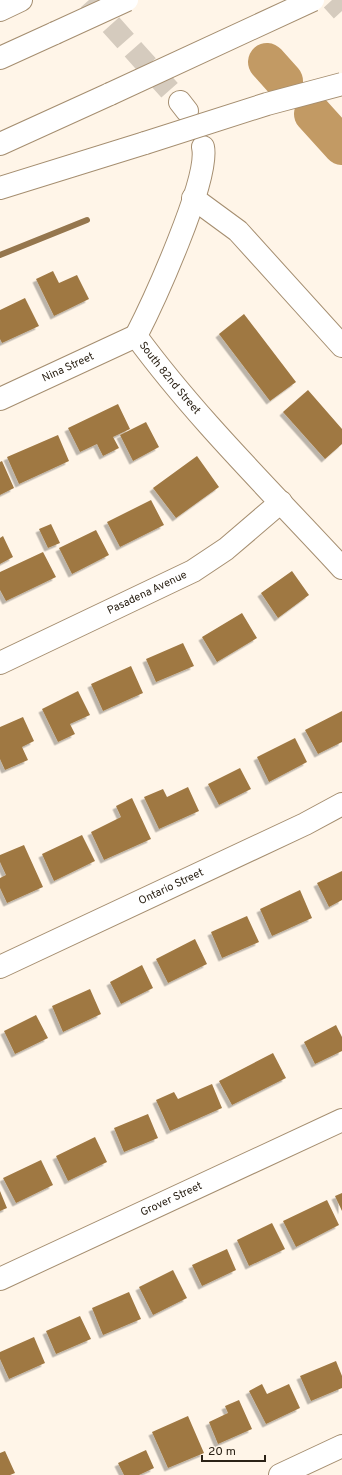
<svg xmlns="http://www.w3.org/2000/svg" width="342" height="1475" font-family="Overpass,sans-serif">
<defs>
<filter id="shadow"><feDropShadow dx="-3.5" dy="3.5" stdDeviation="0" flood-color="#0004"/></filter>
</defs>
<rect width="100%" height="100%" fill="#fff5e8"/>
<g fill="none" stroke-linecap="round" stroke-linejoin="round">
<path stroke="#95764d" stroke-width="6" d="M 0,255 L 87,220"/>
<path stroke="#c29a64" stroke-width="38" d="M 267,62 L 284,81
M 313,114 L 342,146"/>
</g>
<path fill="#9f7843" filter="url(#shadow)" d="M 53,271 L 59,283 L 77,275 L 89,299 L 54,316 L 36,279 Z
M 25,298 L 39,326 L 2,343 L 0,339 L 0,310 Z
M 244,314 L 296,382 L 270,401 L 219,334 Z
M 308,390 L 342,429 L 342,444 L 325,459 L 283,412 Z
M 118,404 L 130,429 L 113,437 L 119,448 L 103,456 L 97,444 L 80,452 L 68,428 Z
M 146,422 L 159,447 L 133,461 L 120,435 Z
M 58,435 L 69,461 L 19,484 L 7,457 Z
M 197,456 L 219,487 L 176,518 L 153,488 Z
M 2,461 L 14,488 L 0,495 L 0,462 Z
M 151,500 L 164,525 L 120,547 L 107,522 Z
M 51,524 L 60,543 L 48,548 L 39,529 Z
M 96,530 L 109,555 L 72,574 L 59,548 Z
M 3,536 L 13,557 L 0,564 L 0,538 Z
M 43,552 L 56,577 L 6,601 L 0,590 L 0,572 Z
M 292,571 L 309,595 L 278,618 L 261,593 Z
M 242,613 L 257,638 L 217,662 L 202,637 Z
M 183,643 L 194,666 L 156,682 L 146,659 Z
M 131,666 L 143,693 L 103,711 L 91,684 Z
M 78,691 L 90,715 L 70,724 L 75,734 L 58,742 L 42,709 Z
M 342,711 L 342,742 L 318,754 L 305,730 Z
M 23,717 L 34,741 L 22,747 L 28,760 L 5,770 L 0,759 L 0,727 Z
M 295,738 L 307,762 L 269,782 L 257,757 Z
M 240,768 L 251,789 L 219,805 L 208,784 Z
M 188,787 L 199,811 L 159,829 L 144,797 L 163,789 L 167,797 Z
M 132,798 L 151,839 L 104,860 L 91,832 L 121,817 L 116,806 Z
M 82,835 L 95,861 L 54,881 L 42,854 Z
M 24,845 L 43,887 L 7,903 L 0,888 L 0,878 L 6,875 L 0,862 L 0,855 Z
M 342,871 L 342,900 L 329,907 L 317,883 Z
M 300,890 L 312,918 L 272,936 L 260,909 Z
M 247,916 L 259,942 L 222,958 L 211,932 Z
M 195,939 L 207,964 L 168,983 L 156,959 Z
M 142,965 L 153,988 L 121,1004 L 110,982 Z
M 90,989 L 101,1014 L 63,1032 L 52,1006 Z
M 36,1015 L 48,1038 L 15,1054 L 4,1031 Z
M 336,1025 L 342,1037 L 342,1051 L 315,1064 L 304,1042 Z
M 273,1053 L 286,1078 L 232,1105 L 219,1081 Z
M 212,1084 L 222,1108 L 170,1131 L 156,1100 L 174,1092 L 178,1099 Z
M 148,1114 L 158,1138 L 124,1152 L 114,1128 Z
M 95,1137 L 107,1162 L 68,1181 L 56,1156 Z
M 41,1160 L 53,1185 L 16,1203 L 3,1178 Z
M 0,1191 L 7,1208 L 0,1211 Z
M 342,1193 L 342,1211 L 335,1196 Z
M 327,1200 L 339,1225 L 296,1247 L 283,1221 Z
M 272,1223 L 285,1249 L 249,1266 L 237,1240 Z
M 227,1249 L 236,1270 L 202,1286 L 192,1265 Z
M 173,1270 L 187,1298 L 153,1315 L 139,1287 Z
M 129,1292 L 141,1319 L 103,1335 L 92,1308 Z
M 80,1316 L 91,1339 L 56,1354 L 46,1331 Z
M 34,1337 L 45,1363 L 9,1379 L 0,1359 L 0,1352 Z
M 336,1361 L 342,1376 L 342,1388 L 311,1401 L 300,1376 Z
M 262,1384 L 267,1394 L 289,1384 L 300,1408 L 266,1424 L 249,1391 Z
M 239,1400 L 252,1429 L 218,1444 L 209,1422 L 228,1413 L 225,1406 Z
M 188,1416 L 204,1453 L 168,1468 L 152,1432 Z
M 146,1450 L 154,1468 L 139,1475 L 124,1475 L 118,1463 Z
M 5,1451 L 15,1473 L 10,1475 L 0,1475 L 0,1453 Z"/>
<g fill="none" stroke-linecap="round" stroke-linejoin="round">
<path stroke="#d5cbbe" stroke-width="22" stroke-dasharray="22 11" stroke-linecap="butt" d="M 89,0 L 180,102
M 332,0 L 342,11"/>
<g stroke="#a58e70" stroke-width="24">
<g id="minor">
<path d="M 180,102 L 187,111"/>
<path d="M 193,198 L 238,231 L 342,346"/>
<path id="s1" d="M 136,336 C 197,419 272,492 342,568"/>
<path d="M 136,336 C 153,303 210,179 203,147"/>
<path id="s2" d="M 0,399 L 136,336"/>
<path id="s3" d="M 0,663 L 193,571 L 226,549 L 281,502"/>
<path id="s4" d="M 0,967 L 305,824 L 342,804"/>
<path id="s5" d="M 0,1279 L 342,1120"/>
<path d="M 280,1475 L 342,1446"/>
</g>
</g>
<g stroke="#a58e70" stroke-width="24">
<path id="highway" d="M 0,10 L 21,0
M 0,58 L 55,33
M 0,144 L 110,94
M 0,188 L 145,143"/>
</g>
<use href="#minor" stroke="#fff" stroke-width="22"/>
<use href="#highway" stroke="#fff" stroke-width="22"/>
<g stroke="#a58e70" stroke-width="24" stroke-linecap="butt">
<path id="highway-bridge" d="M 55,33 L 127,0
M 110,94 L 313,0
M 145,143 L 267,104 L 342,84"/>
</g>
<use href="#highway-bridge" stroke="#fff" stroke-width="22"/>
</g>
<g text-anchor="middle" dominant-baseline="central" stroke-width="3" stroke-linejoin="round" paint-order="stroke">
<g font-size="11" fill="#2b2216" stroke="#fff5e8">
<text stroke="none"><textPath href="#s2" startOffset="75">Nina Street</textPath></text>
<text stroke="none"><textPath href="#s1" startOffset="54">South 82nd Street</textPath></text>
<text stroke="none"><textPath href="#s3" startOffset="163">Pasadena Avenue</textPath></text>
<text stroke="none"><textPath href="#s4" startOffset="189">Ontario Street</textPath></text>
<text stroke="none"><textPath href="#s5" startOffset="189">Grover Street</textPath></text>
</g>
</g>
<path d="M202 1455v6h63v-6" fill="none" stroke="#2b2216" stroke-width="2"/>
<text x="208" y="1455" font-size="12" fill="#2b2216" stroke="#fff5e8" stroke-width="3" paint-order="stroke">20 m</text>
</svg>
